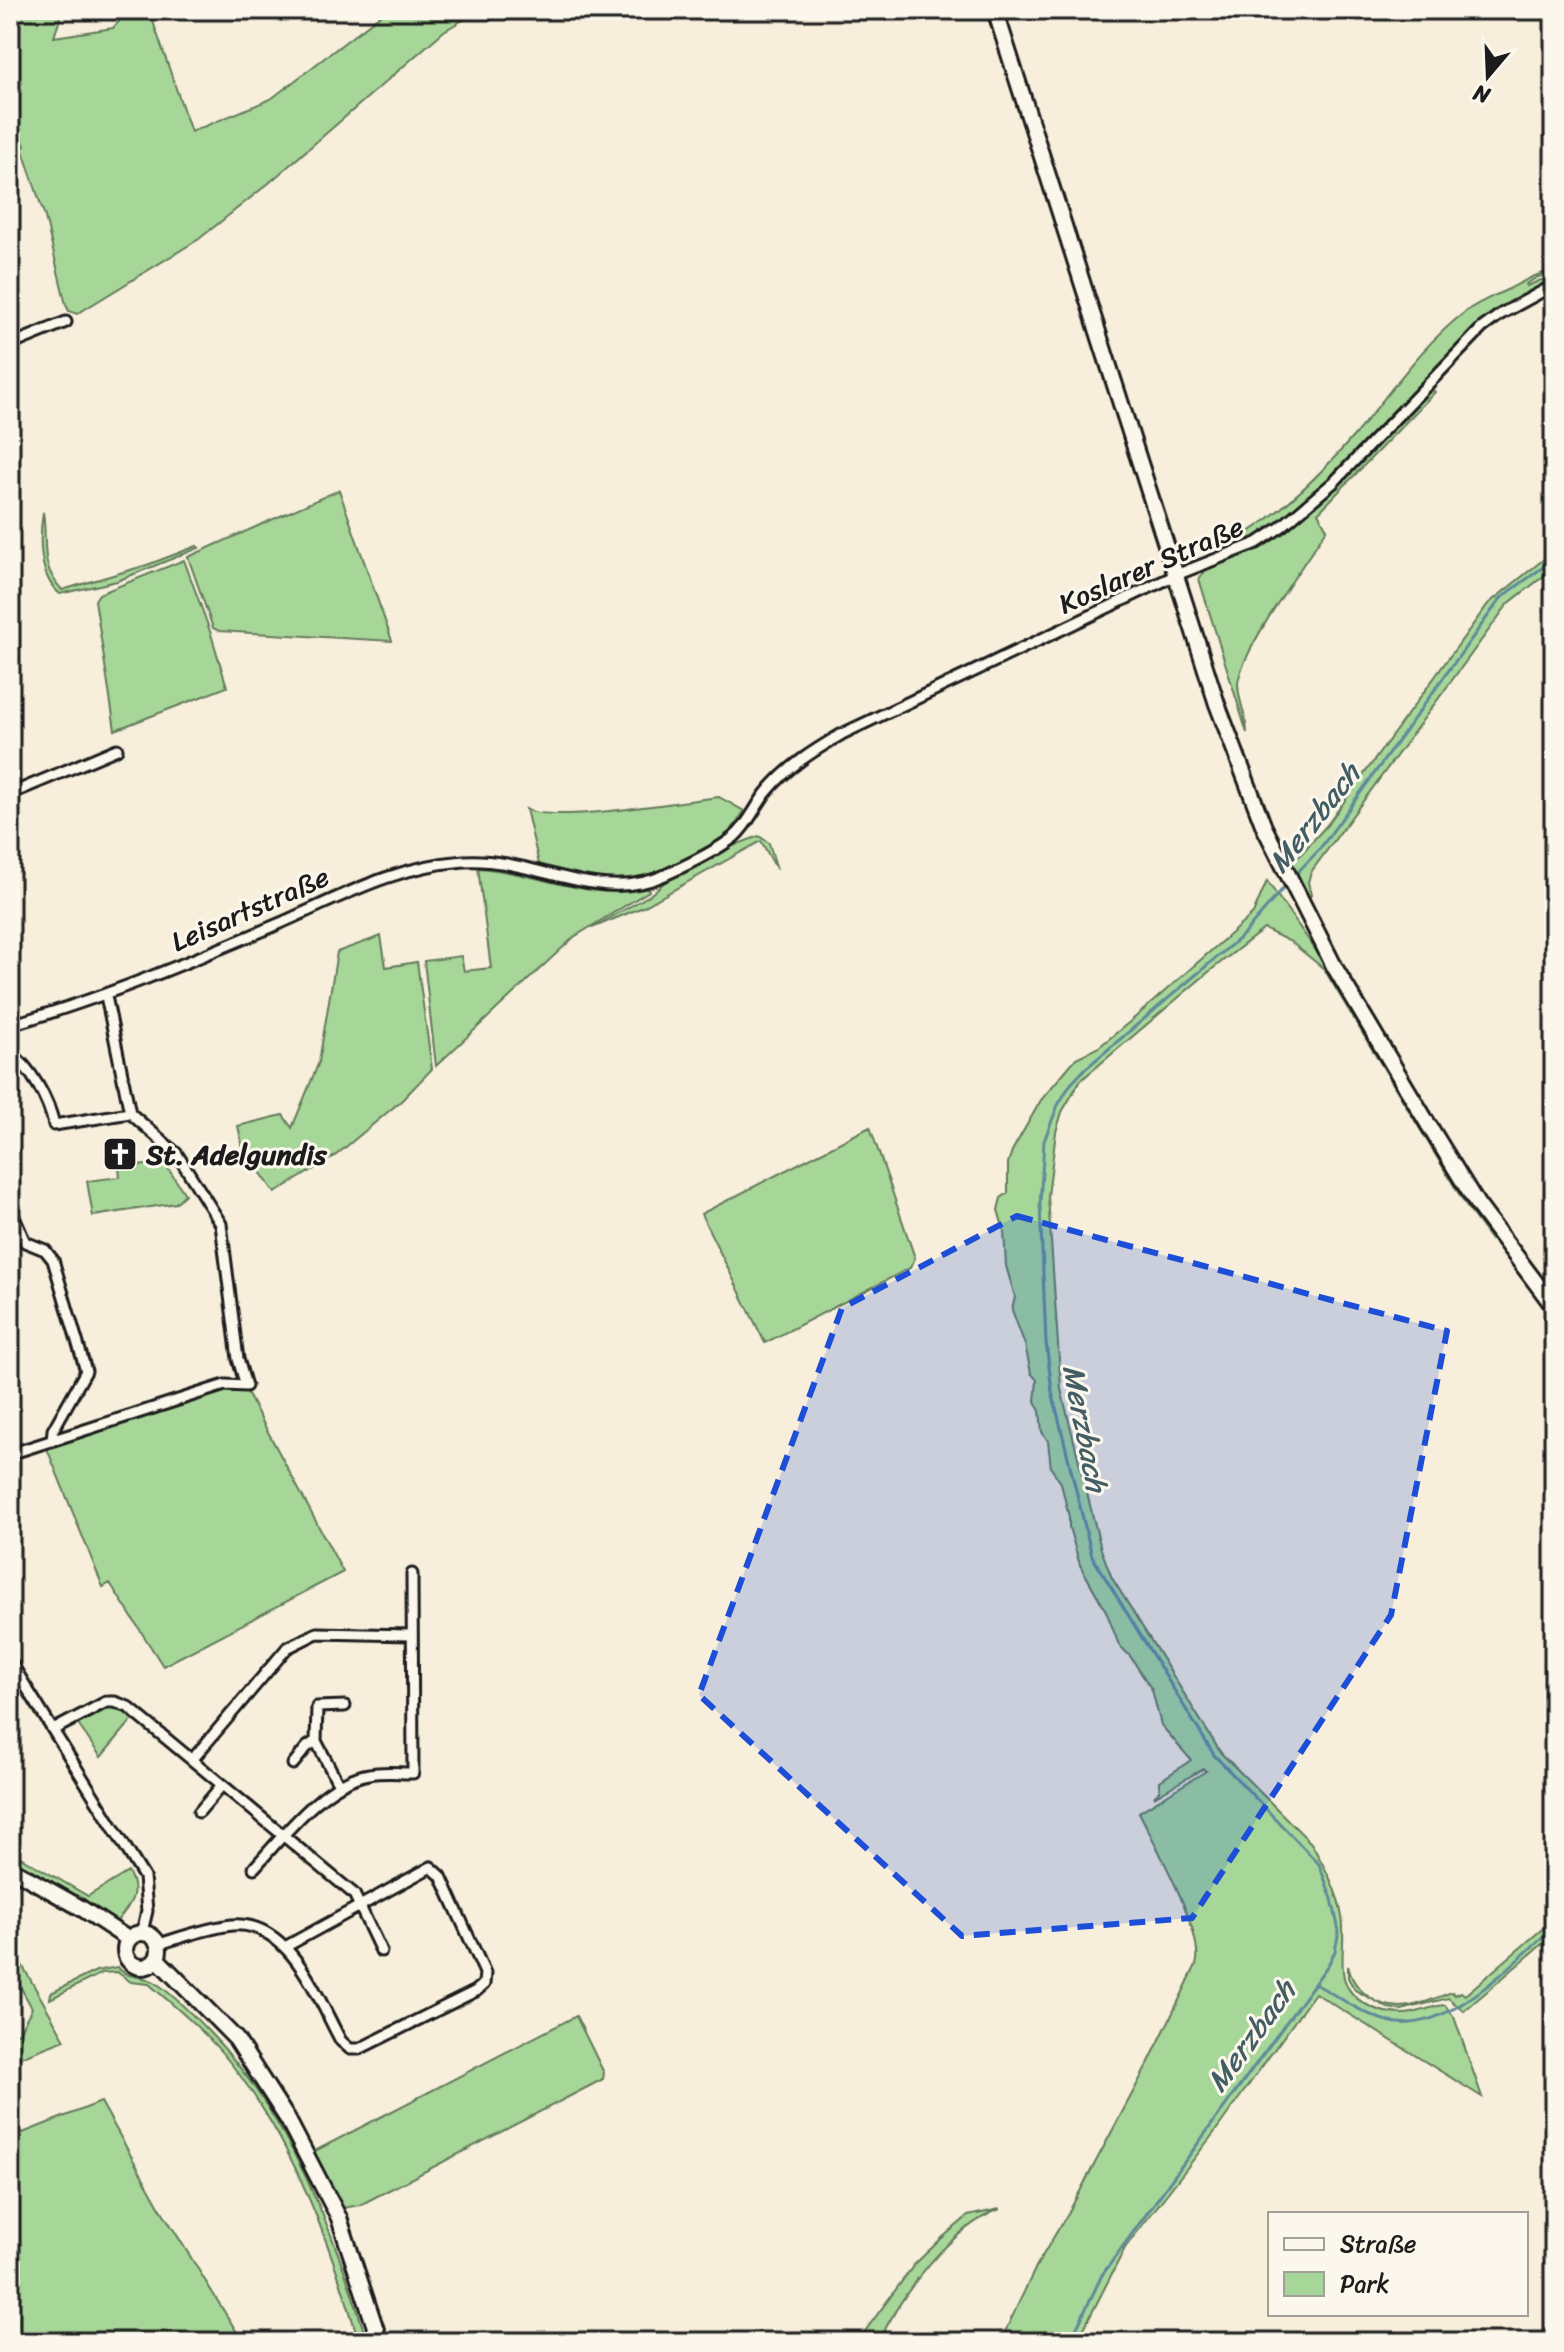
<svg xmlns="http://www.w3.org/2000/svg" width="1564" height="2352" font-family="Sriracha,sans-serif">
<rect width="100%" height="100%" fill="#f7eedc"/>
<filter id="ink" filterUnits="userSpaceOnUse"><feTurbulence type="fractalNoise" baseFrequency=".0125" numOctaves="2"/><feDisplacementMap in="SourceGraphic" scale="16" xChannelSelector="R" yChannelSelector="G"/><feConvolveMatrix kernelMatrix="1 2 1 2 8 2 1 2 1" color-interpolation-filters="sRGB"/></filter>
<g filter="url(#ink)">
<path fill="#a7d798" stroke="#627a5a" stroke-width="2" d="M 10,10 L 63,10 L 54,37 L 113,28 L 129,10 L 149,10 L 191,132 L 271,99 L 387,10 L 480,10 L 444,31 L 269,183 L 199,239 L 77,314 L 69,311 L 66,305 L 45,217 L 22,148 L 25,146 L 10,109 Z
M 1554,270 L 1554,274 L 1538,277 L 1526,284 L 1527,286 L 1541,280 L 1554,281 L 1486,319 L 1325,485 L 1271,529 L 1235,550 L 1233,546 L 1242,541 L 1240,538 C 1285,510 1324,471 1358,431 C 1392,390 1422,345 1465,312 C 1478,302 1494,296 1509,289 C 1524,281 1537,273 1554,270 Z
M 1430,387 L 1435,392 L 1318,513 L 1327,529 C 1307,560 1240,652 1238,684 C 1238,700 1247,717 1247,733 L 1199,579 L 1206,570 L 1237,557 L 1283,530 Z
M 339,490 L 392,641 L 219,631 L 213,628 L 188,557 Z
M 43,512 C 48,542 38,564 62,590 L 147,565 L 197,546 L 199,548 L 117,581 L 60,594 C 38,576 39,538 43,512 Z
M 1554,551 L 1554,568 L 1508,604 L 1311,872 L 1308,882 L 1311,895 L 1308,899 L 1292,864 L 1327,825 L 1488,604 Z
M 184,560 L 211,634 L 227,687 L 115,730 L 95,600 L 99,594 Z
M 719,797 L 744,811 C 731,836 717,841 694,854 C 630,890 607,884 539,864 L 526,809 C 552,824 682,801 719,797 Z
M 759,836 L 769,843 L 777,870 L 761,841 L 643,907 L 592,928 L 650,895 L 667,880 L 730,847 Z
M 478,868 C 534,871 592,903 648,888 L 649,891 L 574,937 L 436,1066 L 424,961 L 461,956 L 464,971 L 491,968 Z
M 1267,881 L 1334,976 L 1495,1237 L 1491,1240 L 1468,1209 L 1324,969 L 1291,942 L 1264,929 L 1211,970 L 1080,1081 L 1062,1112 L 1056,1132 L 1048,1196 L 1061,1389 L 1101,1549 L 1112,1578 L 1221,1753 L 1311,1843 C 1324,1866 1338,1890 1342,1917 C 1348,1952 1329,1985 1367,2005 C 1378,2011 1391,2014 1403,2014 C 1417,2014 1431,2006 1445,2005 L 1454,2017 L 1482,2097 L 1315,1993 L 1214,2133 L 1125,2248 L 1077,2342 L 1000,2342 L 1037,2265 L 1071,2208 L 1148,2064 L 1196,1965 C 1206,1935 1154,1843 1139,1812 L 1206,1771 L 1203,1769 L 1154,1797 L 1160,1790 L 1160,1781 L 1191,1760 L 1161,1725 L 1152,1690 L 1130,1656 L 1119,1645 L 1106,1611 L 1080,1565 L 1069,1527 L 1069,1517 L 1061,1483 L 1051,1468 L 1048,1441 L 1042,1432 L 1040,1411 L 1035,1401 L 1037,1380 L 1031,1373 L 1025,1345 L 1012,1310 L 1015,1297 L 1006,1266 L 1004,1230 L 998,1210 L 1001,1198 L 1008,1193 L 1008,1163 L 1012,1151 L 1041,1100 L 1076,1058 L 1099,1047 L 1132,1020 L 1253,914 Z
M 381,936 L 386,967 L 417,962 L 432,1069 L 401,1101 L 335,1156 L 275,1193 L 243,1148 L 238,1126 L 283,1115 L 292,1128 L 319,1062 L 337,952 Z
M 870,1127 L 915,1258 L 910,1268 L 765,1343 L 701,1214 Z
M 161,1158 L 185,1194 L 176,1203 L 93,1216 L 87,1181 L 120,1177 L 119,1168 L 146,1165 Z
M 227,1387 L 246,1391 L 343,1572 L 163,1666 L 110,1583 L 103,1587 L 46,1446 Z
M 110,1707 L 124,1710 L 133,1719 L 101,1757 L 77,1723 Z
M 10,1851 L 88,1896 L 128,1872 C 140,1892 131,1905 117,1921 L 10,1861 Z
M 1554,1919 L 1554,1934 L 1464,2011 L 1448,1998 L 1402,2010 L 1388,2008 L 1355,1990 L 1348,1978 L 1348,1966 C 1353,1990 1376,2007 1401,2007 C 1418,2006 1436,1998 1452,1992 L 1455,1995 L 1461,1992 L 1465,1995 Z
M 10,1944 L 65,2040 L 10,2061 L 10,2036 L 19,2032 L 32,2008 L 10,1968 Z
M 117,1967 C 129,1980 143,1974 156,1983 C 175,1996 194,2016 210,2033 C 287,2112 337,2237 367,2342 L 359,2342 C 331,2246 295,2145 232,2065 C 209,2035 178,2009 149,1984 L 131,1982 L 117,1972 L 102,1973 L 50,1999 L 51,1993 L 96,1971 Z
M 576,2016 L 604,2073 L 603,2079 L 360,2205 L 343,2208 L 336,2203 L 313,2152 Z
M 101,2102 L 159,2206 L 243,2342 L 10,2342 L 10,2138 Z
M 1000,2209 C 950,2228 901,2294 879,2342 L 857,2342 L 914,2265 L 942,2238 L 968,2216 Z"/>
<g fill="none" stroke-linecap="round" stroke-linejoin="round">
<path stroke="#5f8b98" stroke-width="3" d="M 1295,875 L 1319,850 L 1501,598 L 1554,559
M 1315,1984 C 1338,1996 1362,2014 1387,2021 C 1446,2038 1514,1961 1554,1927
M 1070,2342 L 1102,2275 L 1328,1965 L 1335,1951 L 1339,1931 L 1332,1899 L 1319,1864 L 1214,1755 L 1092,1556 L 1052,1391 L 1046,1342 L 1040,1204 L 1044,1141 L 1058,1105 L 1070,1085 L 1085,1069 L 1244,934 L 1287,884"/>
<g stroke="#1c1c1c" stroke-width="15">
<path id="street" d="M 10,345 L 66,322
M 10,794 L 117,749
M 10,1025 C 101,999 189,962 276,925 C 341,897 391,867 464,861 C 532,856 598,906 665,875 C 687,865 715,852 734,837 C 748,825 755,807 766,793 C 787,767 813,751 842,734 L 1176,575 L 1257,543 L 1281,527 L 1334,482 L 1482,328 L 1501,314 L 1554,285
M 10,1053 C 31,1067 49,1101 54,1125 L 130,1113
M 10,1208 L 25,1242 L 45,1250 L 53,1260 L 86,1371 L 53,1430 L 52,1441
M 10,1454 L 225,1385 L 246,1386 L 238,1359 L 221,1224 L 177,1154 L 130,1113 L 106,996
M 10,1661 L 144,1877 L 147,1911 L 142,1932
M 53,1730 L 106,1702 L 115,1702 L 128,1707 L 354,1894 L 381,1951
M 192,1760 L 287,1648 L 317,1633 L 411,1635
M 293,1764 L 307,1747 L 316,1741
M 339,1785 L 316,1741 L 317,1707 L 345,1706
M 199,1812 L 222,1785
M 254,1868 C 283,1836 325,1781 369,1774 C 383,1771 399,1773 413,1773 L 412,1574
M 159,1944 C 182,1937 207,1928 232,1925 C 290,1920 318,1999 341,2041 L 350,2049 L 359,2049 L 476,1991 L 484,1984 L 485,1973 L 441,1876 L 431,1867 L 285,1947"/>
</g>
<g stroke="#1c1c1c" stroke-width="20">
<path id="secondary" d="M 995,10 L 1217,704 L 1264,827 L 1335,968 L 1428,1124 L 1477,1204 L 1554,1307
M 10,1868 L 81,1908 L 128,1939
M125 1950a17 17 0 1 1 34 0a17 17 0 1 1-34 0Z
M 157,1959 L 236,2039 L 288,2120 L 339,2218 L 380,2342"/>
</g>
<use href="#street" stroke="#fbf7ec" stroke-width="9"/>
<use href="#secondary" stroke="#fbf7ec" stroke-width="14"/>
</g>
</g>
<path fill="#1d4ed8" fill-opacity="0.2" stroke="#1d4ed8" stroke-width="6" stroke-dasharray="16 10" stroke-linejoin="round" d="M 1017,1216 L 1447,1331 L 1391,1615 L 1192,1918 L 962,1936 L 699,1695 L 842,1308 Z"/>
<defs>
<g id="church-square" transform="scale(1.8)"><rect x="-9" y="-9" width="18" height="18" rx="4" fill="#1c1c1c" stroke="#fbf7ec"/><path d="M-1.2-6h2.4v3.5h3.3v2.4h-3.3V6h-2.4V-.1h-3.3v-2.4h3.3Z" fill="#fff"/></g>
</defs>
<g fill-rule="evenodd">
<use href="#church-square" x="120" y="1154"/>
</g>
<g text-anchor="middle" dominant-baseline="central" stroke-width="6" stroke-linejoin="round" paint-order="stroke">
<g font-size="28" fill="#1c1c1c" stroke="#fbf7ec">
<text transform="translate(1151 565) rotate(-24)">Koslarer Straße</text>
<text transform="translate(250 909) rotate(-24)">Leisartstraße</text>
</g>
<g font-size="28" font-weight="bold" fill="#1c1c1c" stroke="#fbf7ec" text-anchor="start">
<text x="146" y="1154">St. Adelgundis</text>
</g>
<g font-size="30" font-style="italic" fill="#435d64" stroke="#fbf7ec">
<text transform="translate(1314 818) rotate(-52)">Merzbach</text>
<text transform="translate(1085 1428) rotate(79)">Merzbach</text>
<text transform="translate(1251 2036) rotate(-54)">Merzbach</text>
</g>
</g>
<rect width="1564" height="2352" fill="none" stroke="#fbf7ec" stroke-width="40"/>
<rect x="20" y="20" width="1524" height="2312" fill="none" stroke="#1c1c1c" stroke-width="3" filter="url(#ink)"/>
<rect x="1268" y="2212" width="260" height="104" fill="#fbf7ec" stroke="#a29f99" stroke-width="2"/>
<rect x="1284" y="2238" width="40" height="12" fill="#fbf7ec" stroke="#a29f99" stroke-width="2"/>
<text x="1340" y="2252" font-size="24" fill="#1c1c1c">Straße</text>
<rect x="1284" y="2272" width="40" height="24" fill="#a7d798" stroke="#a29f99" stroke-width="2"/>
<text x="1340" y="2292" font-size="24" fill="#1c1c1c">Park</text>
<g transform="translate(1488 76) rotate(199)" stroke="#fbf7ec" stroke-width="6" paint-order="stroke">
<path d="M0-6L14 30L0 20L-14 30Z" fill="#1c1c1c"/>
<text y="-12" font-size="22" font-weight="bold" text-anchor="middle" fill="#1c1c1c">N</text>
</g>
</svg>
